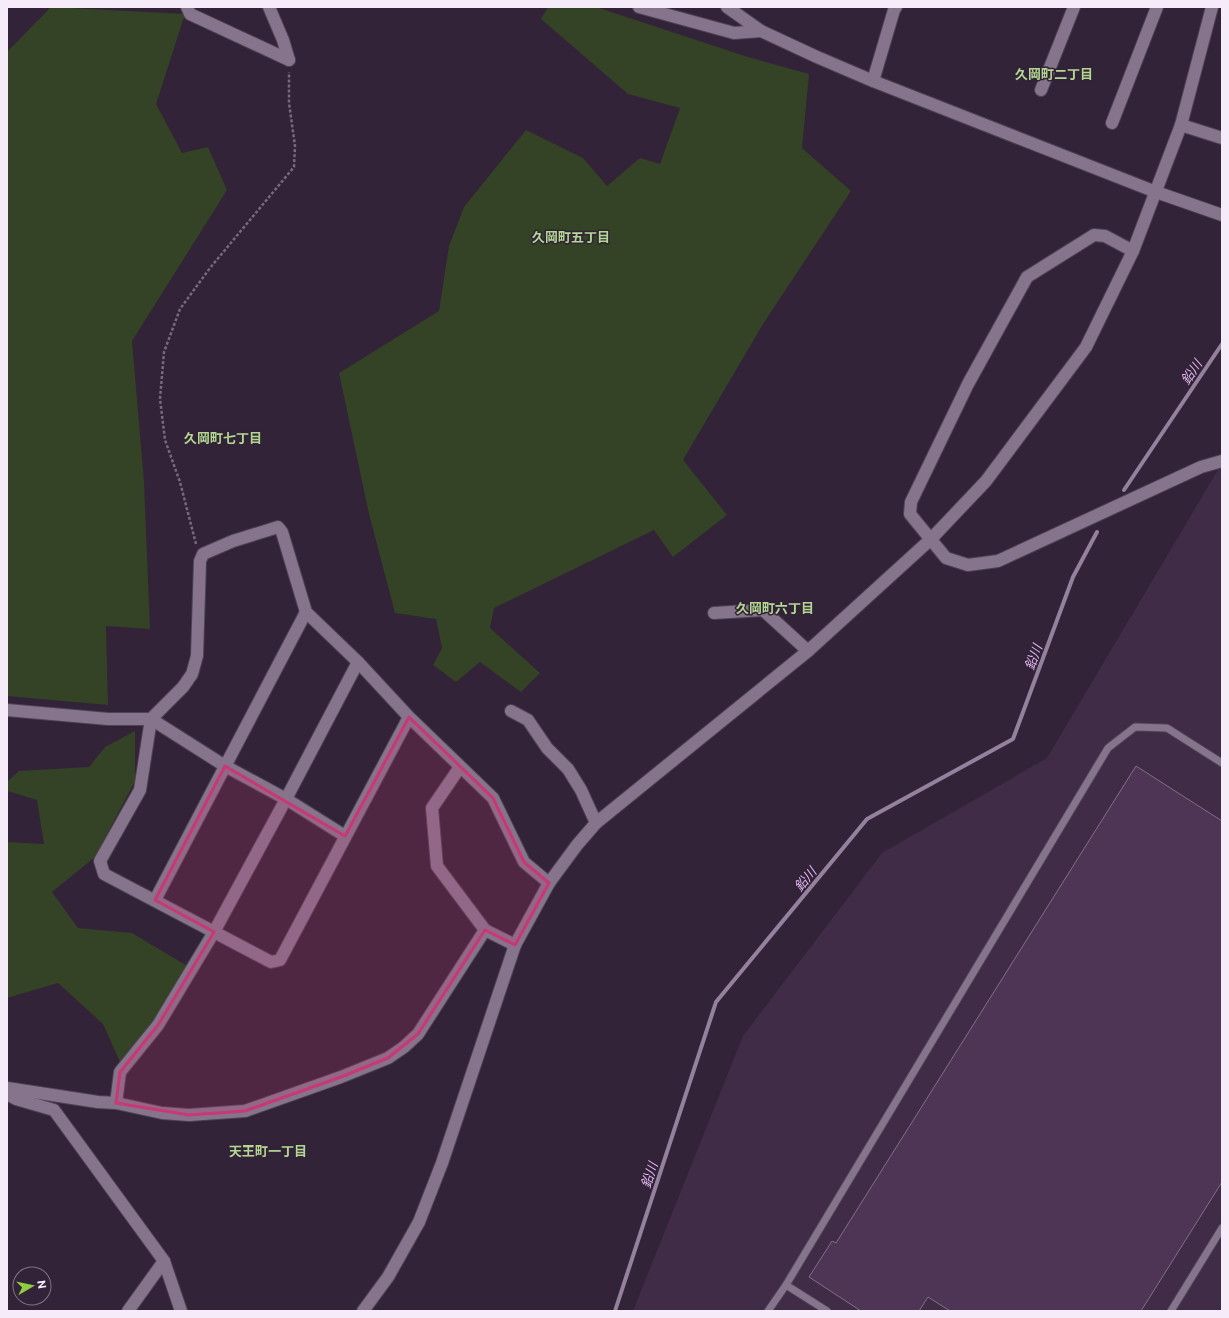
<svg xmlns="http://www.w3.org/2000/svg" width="1229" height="1318" font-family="Commissioner,'Noto Sans JP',sans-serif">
<rect width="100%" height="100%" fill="#322338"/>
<path fill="#402c46" d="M1222,463V1311H633L743,1036L882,853L1047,758Z"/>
<g fill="#344225">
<path d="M51,7L185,14L156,104L182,153L208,147L227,190L132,341L144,482L150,629L106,626L108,705L7,696V52Z"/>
<path d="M548,7H596L748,57L809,74L802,148L851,191L763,324L683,460L727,515L673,557L654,530L494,608L490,628L540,673L521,692L480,662L456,682L433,665L442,648L436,619L395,613L369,514L339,373L439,311L449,246L464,207L526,130L583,158L607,186L640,158L660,164L680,108L628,94L541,19Z"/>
<path d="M135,731V781L95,857L52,892L78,928L132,933L189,967L155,1025L120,1062L103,1024L58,983L7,998V842L44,844L37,800L7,791V782L19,771L89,767L105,747Z"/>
</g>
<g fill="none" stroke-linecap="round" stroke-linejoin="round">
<g stroke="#95819d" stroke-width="4">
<path d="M1124,490L1222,344"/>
<path d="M615,1311L716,1002L867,819L1013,739L1073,577L1097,532"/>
</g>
</g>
<path fill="#4e3556" stroke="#806f87" d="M1136,766L1222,821V1182L1141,1311H950L928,1297L919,1311H861L809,1277L832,1241L836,1243Z"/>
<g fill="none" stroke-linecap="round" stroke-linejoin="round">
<defs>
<g id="lane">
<path d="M786,1285L827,1311"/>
<path d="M768,1311L786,1285L1108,748L1135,727L1167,728L1222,763"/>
<path d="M1171,1311L1222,1228"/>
</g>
<g id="street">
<path d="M187,7L190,14L289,60"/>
<path d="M269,7L283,40L289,60"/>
<path d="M639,7L734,33L761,31"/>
<path d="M873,81L894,10L896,7"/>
<path d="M1041,90L1074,7"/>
<path d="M1112,123L1157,7"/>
<path d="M1181,125L1222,138"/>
<path d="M1133,251L1105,236L1094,235L1027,277L968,384L911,502L910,514L946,558L968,565L998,561L1201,467L1222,461"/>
<path d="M714,613L763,610L808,651"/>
<path d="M7,710L108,719H151L225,766L286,799L345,836"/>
<path d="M511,711L528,720L547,748L568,769L581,790L596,823"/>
<path d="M409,717L280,960L271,962L104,874L100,861L140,790L151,719L183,687L192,674L197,656L200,561L203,554L233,541L278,527L282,532L306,612L358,662L409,717L493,798L524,862L549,883"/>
<path d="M460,767L432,808L437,866L485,930"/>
<path d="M155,900L306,612"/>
<path d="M7,1088L98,1102L116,1103L162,1113L189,1115L245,1111L341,1077L388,1058L404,1047L418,1034L485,930L515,945"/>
<path d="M7,1094L16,1099L54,1110L164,1261L181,1311"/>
<path d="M116,1103L120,1072L158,1025L214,932L286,799L358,662"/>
<path d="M128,1311L164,1261"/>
</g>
<g id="secondary">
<path d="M727,7L761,31L817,57L873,81L1156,192L1222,215"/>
<path d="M363,1311L388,1277L419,1222L442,1163L515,945L549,883L577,845L596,823L808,651L931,539L986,481L1086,347L1133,251L1181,125L1212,7"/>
</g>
</defs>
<use href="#lane" stroke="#4f4253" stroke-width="9"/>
<use href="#street" stroke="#4f4253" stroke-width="14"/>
<use href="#secondary" stroke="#4f4253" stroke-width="14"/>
<path stroke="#776a7d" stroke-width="2.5" stroke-dasharray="3 2" stroke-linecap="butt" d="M196,544L180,482L165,440L160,399L164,352L180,309L210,268L294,167L295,146L289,103V72"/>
<use href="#lane" stroke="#86748c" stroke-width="7"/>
<use href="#street" stroke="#86748c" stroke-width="12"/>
<use href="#secondary" stroke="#86748c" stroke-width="12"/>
</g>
<path fill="#ca3873" fill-opacity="0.2" stroke="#ca3873" stroke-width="3" stroke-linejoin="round" d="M409,717L493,798L524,862L549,883L515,945L485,930L418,1034L388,1058L341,1077L245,1111L189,1115L116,1103L120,1072L158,1025L214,932L155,900L225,766L345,836Z"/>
<g text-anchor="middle" stroke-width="3" stroke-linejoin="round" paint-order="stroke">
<g font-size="13" font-weight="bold" fill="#b3d791" stroke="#322338">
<text x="1054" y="79">久岡町二丁目</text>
<text x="571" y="242">久岡町五丁目</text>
<text x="223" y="443">久岡町七丁目</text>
<text x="775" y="613">久岡町六丁目</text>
<text x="268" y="1156">天王町一丁目</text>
</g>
<g font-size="13" font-style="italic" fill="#e5b9f4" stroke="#322338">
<text transform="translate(1191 372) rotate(-56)" y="5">鉛川</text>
<text transform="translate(1033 657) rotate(-70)" y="5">鉛川</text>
<text transform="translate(805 879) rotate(-50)" y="5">鉛川</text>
<text transform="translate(649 1175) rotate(-72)" y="5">鉛川</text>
</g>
</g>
<rect width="1229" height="1318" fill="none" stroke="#f5ebf9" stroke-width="16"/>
<g transform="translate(32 1286) rotate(81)"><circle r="19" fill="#322338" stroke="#807385"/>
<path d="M0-3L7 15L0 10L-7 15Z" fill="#8fcd41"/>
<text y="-6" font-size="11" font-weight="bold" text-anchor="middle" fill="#f5ebf9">N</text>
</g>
</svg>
